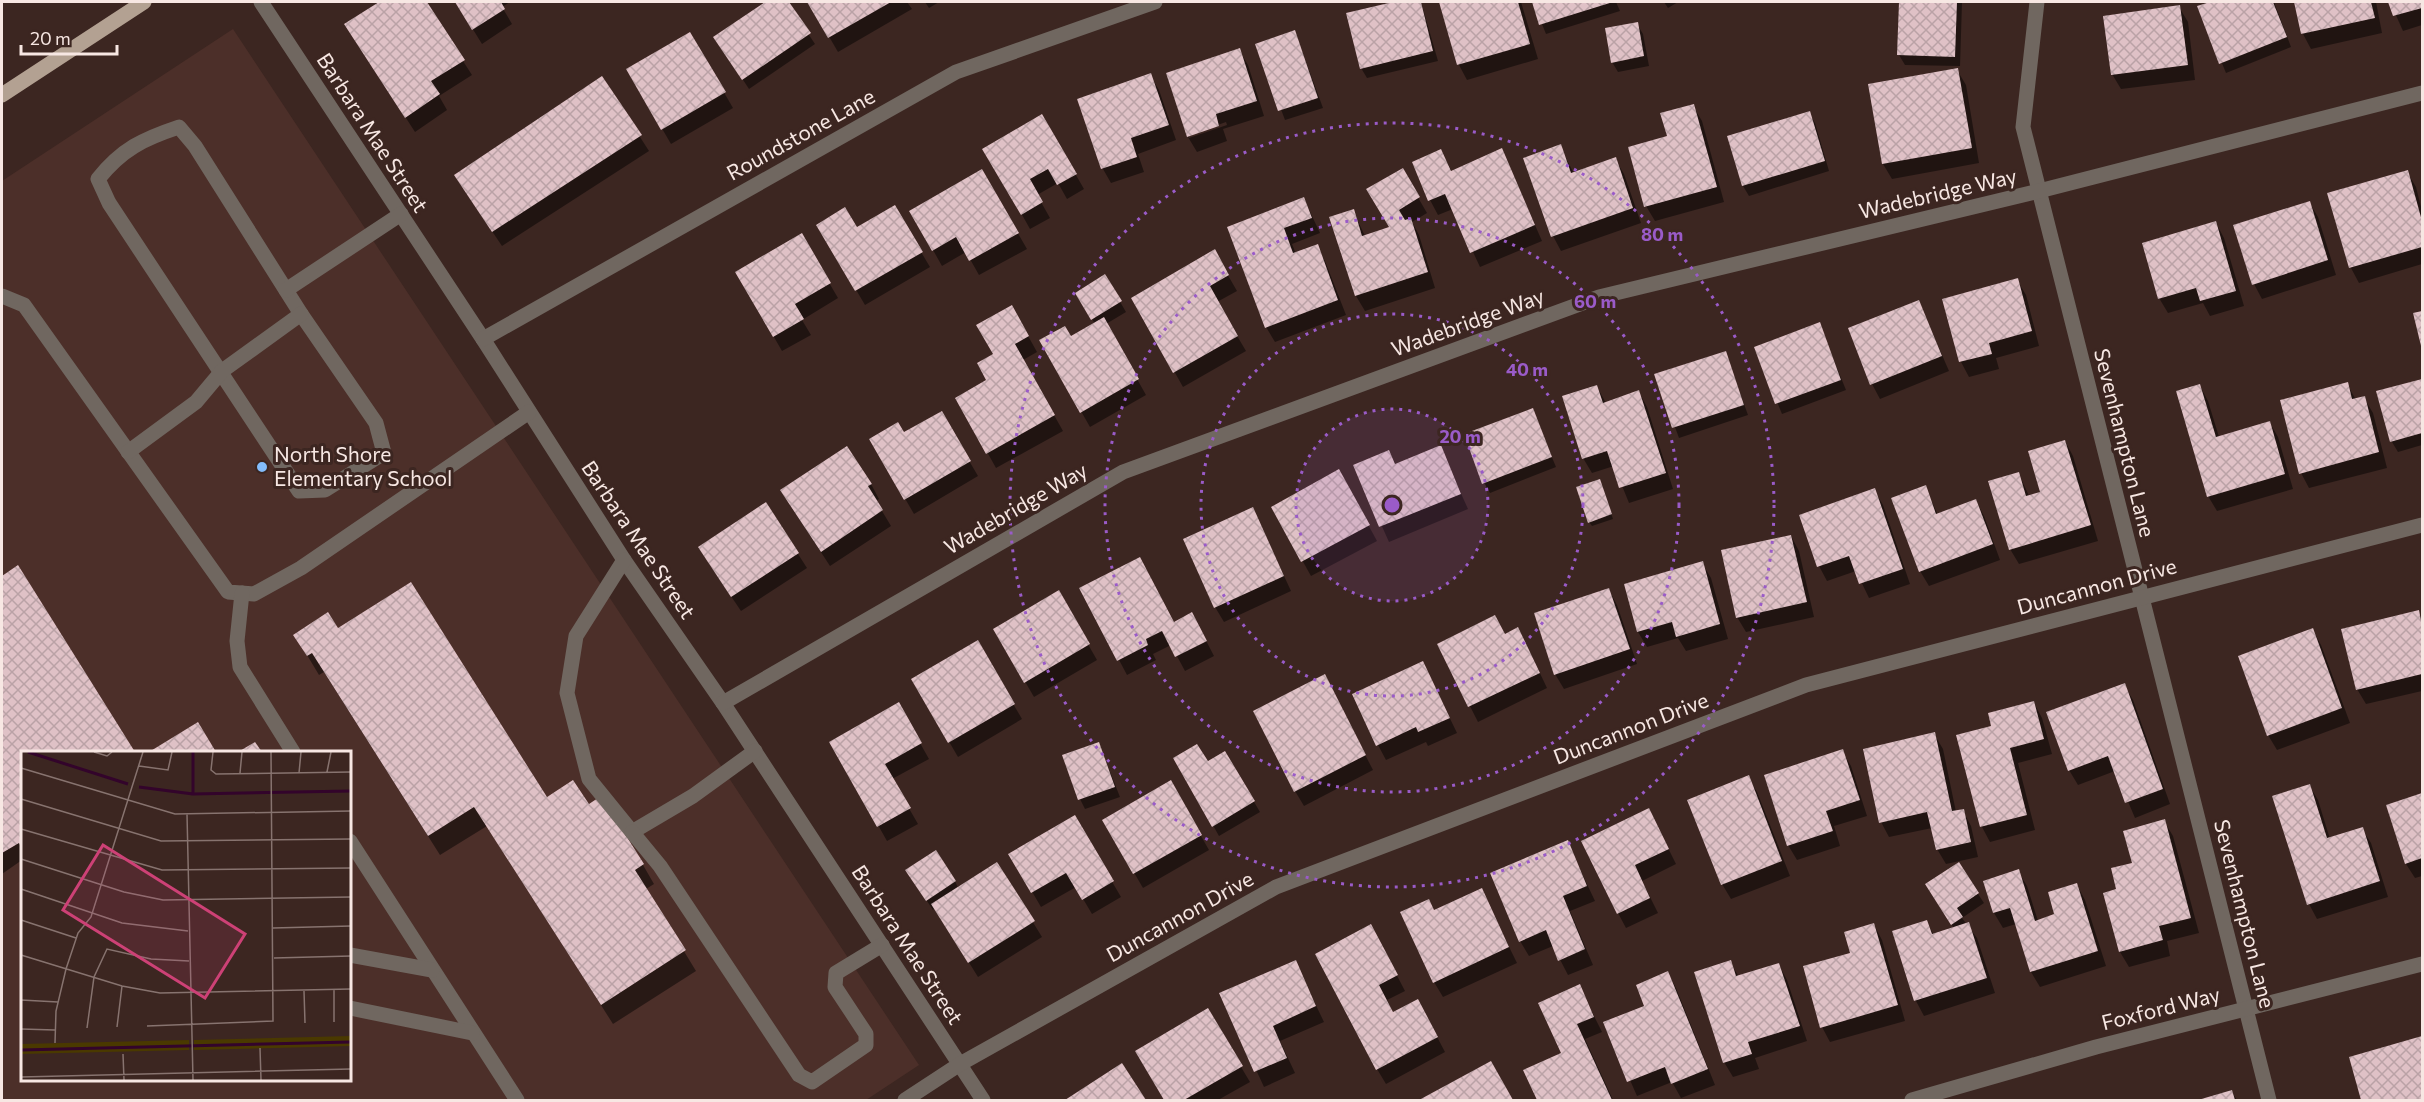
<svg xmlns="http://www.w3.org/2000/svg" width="2424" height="1102" font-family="Commissioner,sans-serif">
<defs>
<pattern id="building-cross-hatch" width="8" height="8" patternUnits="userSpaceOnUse" patternTransform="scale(1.5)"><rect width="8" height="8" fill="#dfc1c6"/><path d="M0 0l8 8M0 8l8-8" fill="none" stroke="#baa2a6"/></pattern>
</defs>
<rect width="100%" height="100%" fill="#3c2621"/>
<path fill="#4c2f29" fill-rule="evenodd" d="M233,29L919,1065L866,1100H2V181ZM22,752H350V1080H22Z"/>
<g fill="#0007" fill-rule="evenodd">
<path d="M382,2H425L472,75L439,96L447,110L415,132L346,25Z"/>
<path d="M456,2H510L502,7L512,24L482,44Z"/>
<path d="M768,2H787L815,44L749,89L715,37Z"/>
<path d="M809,2H907L912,9L838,52Z"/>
<path d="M925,2H939L929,8Z"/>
<path d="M1399,2H1421L1438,61L1367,78L1361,68L1348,14Z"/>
<path d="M1440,2H1521L1538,59L1467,80L1459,65Z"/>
<path d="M1533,2H1616L1620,11L1546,34Z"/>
<path d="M1664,2H1678L1668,8Z"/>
<path d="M1900,2H1962L1960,66L1905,65L1899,55Z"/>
<path d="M2214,2H2274L2291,47L2226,73L2199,7Z"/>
<path d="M2295,2H2376L2382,33L2311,49L2303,34Z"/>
<path d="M2390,2H2422V25L2403,31Z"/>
<path d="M2179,7L2188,22L2195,80L2121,89L2112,74Z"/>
<path d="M1637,24L1643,34L1649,66L1618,72L1612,62Z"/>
<path d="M1295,32L1323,108L1285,120L1257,45Z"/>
<path d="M690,34L733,108L671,144L628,70Z"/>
<path d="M1239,50L1248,65L1264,116L1223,129L1227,141L1197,152L1188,137L1168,74ZM1226,122L1227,125L1189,138V135Z"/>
<path d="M1957,70L1966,85L1979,163L1892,179L1883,164Z"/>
<path d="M1150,75L1159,90L1176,140L1138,154L1144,172L1111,183L1103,169L1079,100Z"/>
<path d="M602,78L649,151L502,246L465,191Z"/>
<path d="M1693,106L1702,121L1724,202L1655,221L1646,206L1669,137Z"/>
<path d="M1809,113L1815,123L1829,171L1749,196L1743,186Z"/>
<path d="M1042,116L1084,189L1067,199L1058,183L1037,195L1050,218L1030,229L985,149Z"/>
<path d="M1560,146L1574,174L1615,159L1624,174L1641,223L1561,251L1553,236L1525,159Z"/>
<path d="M1502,150L1542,241L1480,267L1453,209L1438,215L1430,200L1441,151L1452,172Z"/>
<path d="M1402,170L1427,213L1412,222L1419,235L1435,288L1365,311L1356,296L1353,211L1365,236L1391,228Z"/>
<path d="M982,171L1027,249L979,275L966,252L942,266L911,211Z"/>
<path d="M2407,172L2416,187L2422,211V264L2359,283L2351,268L2329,194Z"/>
<path d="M1304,199L1320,233L1292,244L1296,254L1317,246L1325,261L1346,315L1275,342L1266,327L1229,228Z"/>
<path d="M2309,202L2318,217L2336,275L2262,299L2254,284Z"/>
<path d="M894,207L930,267L865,305L818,225L856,229Z"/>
<path d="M2216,223L2224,238L2244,306L2210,316L2203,303L2168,313L2159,298Z"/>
<path d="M801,235L838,298L802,320L811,335L782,351L737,273Z"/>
<path d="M1214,251L1237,291L1217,302L1246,351L1183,387L1133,298Z"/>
<path d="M1105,276L1126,312L1106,324L1146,395L1090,427L1041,341L1070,338L1095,324L1077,293Z"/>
<path d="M2017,280L2026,295L2039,346L1996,358L1999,369L1969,377L1961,362L1944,300Z"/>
<path d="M1919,302L1949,371L1880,399L1872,384Z"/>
<path d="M1012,307L1037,352L1023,360L1063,431L996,468L957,398L988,380Z"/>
<path d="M1819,324L1846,390L1782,414L1755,348Z"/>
<path d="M1725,352L1748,415L1679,438L1656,375Z"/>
<path d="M2422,380V445L2398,452L2392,442L2378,392Z"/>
<path d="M2347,384L2356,400L2364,398L2373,413L2387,468L2309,488L2301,473Z"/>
<path d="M2200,386L2208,401L2219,437L2270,423L2278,437L2293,489L2217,511L2208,496Z"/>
<path d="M1597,387L1606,403L1639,392L1647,407L1673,489L1629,503L1614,466L1592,473L1583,458Z"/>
<path d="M1532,410L1556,467L1490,493L1484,483Z"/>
<path d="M941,413L978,476L914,514L871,440L903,434Z"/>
<path d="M2065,441L2073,456L2098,541L2019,564L2010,549L2019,474L2029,496L2042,493Z"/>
<path d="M1440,447L1468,509L1389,542L1355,466L1389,452L1396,465Z"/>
<path d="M871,484L879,499L876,501L891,526L830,566L790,505Z"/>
<path d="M1347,486L1377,541L1311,576L1273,508Z"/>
<path d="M1602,486L1613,519L1592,526L1589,522Z"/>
<path d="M1925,487L1938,515L1976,501L1984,516L2000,560L1929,586L1920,571Z"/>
<path d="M1874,490L1883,505L1910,584L1869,598L1856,571L1827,581L1819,566L1801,516Z"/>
<path d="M1253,509L1291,591L1224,622L1215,607Z"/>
<path d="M1791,536L1799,551L1814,617L1746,632L1737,617Z"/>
<path d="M798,554L807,568L741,611L708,562Z"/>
<path d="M1702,563L1711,578L1728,639L1686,651L1678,638L1647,647L1638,632L1625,585Z"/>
<path d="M18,567L134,752H22V860L2,874V577Z"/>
<path d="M1081,588L1174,623L1200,629L1214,656L1185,671L1171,645L1153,654L1156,660L1127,675Z"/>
<path d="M1609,590L1617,605L1637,664L1564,689L1555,674Z"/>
<path d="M1058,592L1097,660L1034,697L995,630Z"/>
<path d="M2418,612L2422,620V691L2366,704L2357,689Z"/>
<path d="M338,630L547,799L588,806L643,865L654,884L646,889L696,971L613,1024L487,826L440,855L324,672L319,675L295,635Z"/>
<path d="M2313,630L2321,645L2350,723L2277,750L2268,735Z"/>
<path d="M1505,635L1526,644L1547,688L1478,722L1439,645Z"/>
<path d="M977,642L1022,719L958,757L913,680Z"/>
<path d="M1423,663L1457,733L1428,746L1426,742L1386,760L1378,745Z"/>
<path d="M2124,685L2133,700L2170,804L2135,818L2115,771L2078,785L2069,770Z"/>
<path d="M1331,689L1373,770L1304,806L1295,791Z"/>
<path d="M2034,703L2042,718L2052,754L2018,763L2035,830L1990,842L1982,827L1958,736L1993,727Z"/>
<path d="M898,704L929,759L892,779L918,824L887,841L831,742Z"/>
<path d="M197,724L215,752H152Z"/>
<path d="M1934,734L1943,749L1956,812L1963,811L1971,826L1978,857L1946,864L1937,849L1932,828L1889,837L1881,822Z"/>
<path d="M1099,744L1120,797L1085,809L1080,799Z"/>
<path d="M1842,751L1851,766L1867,816L1834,826L1840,846L1797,860L1788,845Z"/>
<path d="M1225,753L1260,812L1219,836L1175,758L1207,764Z"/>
<path d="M1748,777L1757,792L1790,876L1731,899L1722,884Z"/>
<path d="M1170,782L1209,850L1143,888L1104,821Z"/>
<path d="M2309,785L2318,800L2330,839L2362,829L2371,843L2388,897L2317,919L2309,904L2274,797Z"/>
<path d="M2422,795V876L2415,878L2406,864L2388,806Z"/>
<path d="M1649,810L1676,864L1642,881L1658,913L1626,928L1618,913Z"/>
<path d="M1074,817L1121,897L1092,914L1076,887L1041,907L1010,854Z"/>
<path d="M2164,821L2173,836L2199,933L2167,941L2170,956L2129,967L2120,952L2104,894L2118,890Z"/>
<path d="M1567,842L1595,901L1570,911L1593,965L1568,975L1553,946L1529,956L1520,941Z"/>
<path d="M997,864L1042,937L978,977L935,908L933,910L913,880L955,881L958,888Z"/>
<path d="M2018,871L2027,886L2038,921L2056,915L2077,885L2085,900L2106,966L2040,987L2031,972L2016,924L2003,928L1994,913Z"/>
<path d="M1481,890L1517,963L1443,997L1434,982L1435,912Z"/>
<path d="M1978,894L1984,903L1962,918L1977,938L1995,993L1924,1016L1916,1001L1894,932L1926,922L1934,935L1954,928L1932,895Z"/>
<path d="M1874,925L1882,940L1905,1021L1830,1042L1822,1027L1851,954Z"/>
<path d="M1379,941L1405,991L1387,1000L1393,1013L1426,1016L1445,1052L1386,1084L1377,1069Z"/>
<path d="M1295,962L1324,1022L1280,1041L1295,1073L1264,1087L1221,994Z"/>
<path d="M1730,962L1739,977L1779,965L1787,980L1807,1041L1755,1058L1759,1069L1733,1077L1724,1062Z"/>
<path d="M1668,973L1676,988L1715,1085L1681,1098L1672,1082L1637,1096L1605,1023L1646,1007Z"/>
<path d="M1579,986L1602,1032L1585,1039L1613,1100H1538L1525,1071L1563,1053Z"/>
<path d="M1207,1010L1250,1082L1218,1100H1166L1137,1052Z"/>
<path d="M2422,1038V1100H2363L2351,1058Z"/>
<path d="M1490,1063L1512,1100H1423Z"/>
<path d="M1122,1065L1145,1100H1068Z"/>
<path d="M2231,1091L2237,1100H2201Z"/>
</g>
<g fill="url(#building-cross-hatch)">
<path d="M379,2H427L465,60L431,81L440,94L405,118L344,24Z"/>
<path d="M455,2H501L505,9L472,30Z"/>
<path d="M765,2H789L811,33L742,80L713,37Z"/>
<path d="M807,2H891L828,38Z"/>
<path d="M1393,2H1421L1433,51L1360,69L1346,13Z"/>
<path d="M1439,2H1518L1530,44L1457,65Z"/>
<path d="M1532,2H1613L1539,25Z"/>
<path d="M1899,2H1957L1955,57L1897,55Z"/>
<path d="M2210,2H2273L2287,37L2219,64L2197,6Z"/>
<path d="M2294,2H2371L2375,18L2301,34Z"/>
<path d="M2388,2H2422V8L2393,16Z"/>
<path d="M2180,5L2188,65L2111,75L2103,16Z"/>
<path d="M1638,22L1644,56L1611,63L1605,28Z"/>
<path d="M1295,30L1318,98L1278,111L1255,44Z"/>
<path d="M690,32L726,92L661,130L626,69Z"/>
<path d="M1240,48L1257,101L1216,114L1219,126L1187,137L1166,73Z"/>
<path d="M1958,68L1972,148L1882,164L1868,84Z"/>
<path d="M1151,73L1169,125L1131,138L1137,157L1101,169L1077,99Z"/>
<path d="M602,76L642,135L492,232L454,175Z"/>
<path d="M1694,104L1717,187L1644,207L1628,147L1667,136L1660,113Z"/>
<path d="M1810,111L1825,161L1742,186L1727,136Z"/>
<path d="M1042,114L1077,174L1057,185L1048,169L1030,179L1043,202L1021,215L982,149Z"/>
<path d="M1561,144L1571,173L1616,157L1633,208L1551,237L1523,158Z"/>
<path d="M1502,148L1535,225L1470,253L1445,194L1428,201L1412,162L1441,149L1451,171Z"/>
<path d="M1403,168L1420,197L1399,210L1405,220L1411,218L1428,272L1355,296L1329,217L1354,209L1362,236L1389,227L1366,189Z"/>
<path d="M982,169L1019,233L969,261L956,237L932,251L909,211Z"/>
<path d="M2408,170L2422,221V247L2349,268L2327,193Z"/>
<path d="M1304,197L1312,218L1284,228L1293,253L1318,244L1338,300L1265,328L1227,227Z"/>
<path d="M2310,201L2328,260L2252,285L2233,225Z"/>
<path d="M895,205L923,252L855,291L816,225L845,207L857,227Z"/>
<path d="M2216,221L2236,291L2200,301L2196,288L2158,299L2142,243Z"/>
<path d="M802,233L831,283L795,304L804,319L773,337L735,272Z"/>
<path d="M1215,249L1229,275L1210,286L1238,336L1173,373L1131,298Z"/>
<path d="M1105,274L1122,301L1091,320L1075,293Z"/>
<path d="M2018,278L2032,331L1989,343L1992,354L1959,362L1942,299Z"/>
<path d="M1919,300L1942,356L1870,385L1848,328Z"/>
<path d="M1012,305L1029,336L1015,344L1055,415L986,454L955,398L986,380L977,363L993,354L976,325Z"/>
<path d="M2422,311V350L2413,313Z"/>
<path d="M1104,317L1139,379L1080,413L1039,340L1065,326L1071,336Z"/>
<path d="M1820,322L1841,380L1775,404L1754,347Z"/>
<path d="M1726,351L1744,405L1672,428L1654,374Z"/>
<path d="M2422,379V433L2390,442L2376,391Z"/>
<path d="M2348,382L2352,399L2365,396L2379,452L2299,474L2280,400Z"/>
<path d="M2200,384L2216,437L2270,421L2285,474L2207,497L2176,391Z"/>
<path d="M1597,385L1603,403L1639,390L1666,473L1619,488L1607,451L1582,459L1562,396Z"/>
<path d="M1533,408L1552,457L1482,484L1464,434Z"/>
<path d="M942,411L971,461L904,500L869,439L898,422L904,432Z"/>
<path d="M2065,440L2091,525L2009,550L1988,481L2019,472L2026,496L2040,492L2028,451Z"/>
<path d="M1441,445L1461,494L1379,527L1353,465L1389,450L1395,464Z"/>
<path d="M847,446L872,484L868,486L883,510L821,552L780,490Z"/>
<path d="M1339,469L1370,525L1301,562L1271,507Z"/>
<path d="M1600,479L1612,514L1588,523L1576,487Z"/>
<path d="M1926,485L1936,514L1976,499L1993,544L1919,572L1891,498Z"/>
<path d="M1875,488L1903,569L1859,584L1849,556L1817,567L1799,515Z"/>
<path d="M766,502L799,553L731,597L698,547Z"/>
<path d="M1253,507L1284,576L1214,608L1183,539Z"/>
<path d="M1791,535L1807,602L1736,618L1721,550Z"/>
<path d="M1140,557L1174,622L1192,612L1207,641L1175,657L1162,631L1146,639L1148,645L1117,661L1079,588Z"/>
<path d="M1703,561L1720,624L1676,637L1672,622L1637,632L1624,584Z"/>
<path d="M18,565L135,752H22V849L19,843L2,853V576Z"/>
<path d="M411,582L547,797L573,780L589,804L601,796L644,864L635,870L686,950L601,1005L474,807L428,836L312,653L307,656L293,635L328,612L338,628Z"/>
<path d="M1609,588L1630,649L1554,675L1534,613Z"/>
<path d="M1059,590L1090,644L1024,683L993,629Z"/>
<path d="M2419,610L2422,626V674L2356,690L2341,629Z"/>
<path d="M1495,615L1505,634L1518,627L1540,673L1468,707L1437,644Z"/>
<path d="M2313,628L2342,708L2267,736L2238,656Z"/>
<path d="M978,640L1015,704L948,743L911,679Z"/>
<path d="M1423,661L1450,718L1418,732L1416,727L1376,746L1352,694Z"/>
<path d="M1325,674L1366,755L1294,792L1253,711Z"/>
<path d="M2125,683L2163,789L2125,803L2108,756L2068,771L2046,712Z"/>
<path d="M2034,701L2044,739L2010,748L2027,815L1980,827L1956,735L1991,726L1988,713Z"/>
<path d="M899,702L922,743L885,764L911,808L877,827L829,742Z"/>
<path d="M198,722L216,752H149Z"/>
<path d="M1935,732L1952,811L1964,809L1971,842L1936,850L1927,812L1879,823L1863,749Z"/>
<path d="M255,742L262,752H238Z"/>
<path d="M1099,742L1115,787L1078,800L1062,755Z"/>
<path d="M1197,744L1208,761L1225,751L1255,801L1212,827L1173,758Z"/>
<path d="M1843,749L1860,800L1826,811L1833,831L1787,846L1764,775Z"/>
<path d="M1749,775L1782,861L1721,885L1687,800Z"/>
<path d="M1171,780L1202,835L1133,874L1102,820Z"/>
<path d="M2310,784L2327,838L2363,827L2380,881L2307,905L2272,796Z"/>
<path d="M2422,793V858L2405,864L2386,805Z"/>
<path d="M1649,808L1669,849L1635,865L1650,898L1617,914L1581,841Z"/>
<path d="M1075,815L1114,881L1082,900L1066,873L1031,893L1008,854Z"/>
<path d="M2165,819L2191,918L2159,926L2163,940L2119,952L2103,893L2116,889L2111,868L2132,863L2123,831Z"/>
<path d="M1568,840L1587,886L1563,896L1585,949L1558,961L1546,930L1519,942L1490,873Z"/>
<path d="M936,850L956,881L926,901L905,870Z"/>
<path d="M997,862L1035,921L968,963L931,904Z"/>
<path d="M1959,862L1979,893L1957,908L1963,917L1951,925L1925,884Z"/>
<path d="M2019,869L2035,921L2054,914L2048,892L2077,883L2098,951L2030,972L2010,908L1993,913L1983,881Z"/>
<path d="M1482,888L1509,947L1433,983L1400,912L1429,899L1434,910Z"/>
<path d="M1927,920L1932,934L1969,922L1987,978L1914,1001L1892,931Z"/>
<path d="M1874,923L1898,1005L1820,1028L1803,966L1850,953L1844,932Z"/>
<path d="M1371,924L1398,975L1379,985L1393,1012L1418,999L1438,1037L1376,1070L1315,954Z"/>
<path d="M1296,960L1316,1006L1273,1026L1287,1058L1254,1072L1219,993Z"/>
<path d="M1731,960L1736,976L1779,963L1800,1026L1748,1042L1752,1054L1723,1063L1694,972Z"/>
<path d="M1668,971L1708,1069L1671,1084L1665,1067L1627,1082L1603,1022L1644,1006L1636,985Z"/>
<path d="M1580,984L1594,1017L1577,1024L1612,1100H1537L1523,1070L1561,1053L1538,1003Z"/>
<path d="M1208,1008L1243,1066L1184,1100H1164L1135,1051Z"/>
<path d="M2422,1036V1100H2361L2349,1057Z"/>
<path d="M1491,1061L1513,1100H1419Z"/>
<path d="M1122,1063L1146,1100H1065Z"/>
<path d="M2232,1090L2235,1100H2198Z"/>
</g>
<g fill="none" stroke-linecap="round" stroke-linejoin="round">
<g stroke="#706760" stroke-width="15">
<path d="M261,2L483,339L624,560L723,703L983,1100"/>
<path d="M2037,2L2023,127L2269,1100"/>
<path d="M179,127L195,146L301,314L376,423L384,453L325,490L299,491L109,203L98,179C122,149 143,139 179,127Z"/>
<path d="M286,290L401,214"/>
<path d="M2,296L24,305L228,592L254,594L301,568L529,412"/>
<path d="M483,339L956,72L1155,2"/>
<path d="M128,452L196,402L222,371L301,314"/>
<path d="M624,560L576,636L567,693L589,779L632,832L693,796L755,751"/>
<path d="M242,593L237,641L240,667L293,752"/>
<path d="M723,703L1123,472L1599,297L2039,191L2422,93"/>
<path d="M632,832L660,866L799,1075L812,1082L866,1045V1034L835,987L836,973L882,945"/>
<path d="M350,841L517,1100"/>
<path d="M350,955L432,970"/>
<path d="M350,1008L472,1033"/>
<path d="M905,1100L960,1064L1276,887L1806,685L2422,525"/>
<path d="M1912,1100L2096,1047L2422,964"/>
</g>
<path stroke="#b3a192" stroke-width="15" d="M2,95L144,2"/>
</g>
<circle cx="1392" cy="505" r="96" fill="#9a5bc8" fill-opacity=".12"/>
<g fill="none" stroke="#9a5bc8" stroke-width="3" stroke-dasharray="3 6">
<circle cx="1392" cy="505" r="96"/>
<circle cx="1392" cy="505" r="191"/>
<circle cx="1392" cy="505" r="287"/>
<circle cx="1392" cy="505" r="382"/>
</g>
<circle fill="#83bcfb" stroke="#3c2621" stroke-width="2" cx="262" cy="467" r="6"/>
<g text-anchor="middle" stroke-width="6" stroke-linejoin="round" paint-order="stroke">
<g font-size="21" fill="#f7e7e3" stroke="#3c2621">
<text transform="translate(372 133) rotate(57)" y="7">Barbara Mae Street</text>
<text transform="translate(801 135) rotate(-29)" y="7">Roundstone Lane</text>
<text transform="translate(1938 194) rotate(-13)" y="7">Wadebridge Way</text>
<text transform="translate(1468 323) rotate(-20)" y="7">Wadebridge Way</text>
<text transform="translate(2124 443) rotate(76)" y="7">Sevenhampton Lane</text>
<text transform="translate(1016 509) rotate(-30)" y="7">Wadebridge Way</text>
<text transform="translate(638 540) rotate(56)" y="7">Barbara Mae Street</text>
<text transform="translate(2097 587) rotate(-15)" y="7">Duncannon Drive</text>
<text transform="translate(1631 729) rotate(-21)" y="7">Duncannon Drive</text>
<text transform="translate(2244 914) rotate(76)" y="7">Sevenhampton Lane</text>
<text transform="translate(1180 917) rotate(-29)" y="7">Duncannon Drive</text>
<text transform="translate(907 945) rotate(57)" y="7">Barbara Mae Street</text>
<text transform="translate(2161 1009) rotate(-14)" y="7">Foxford Way</text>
</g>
<g font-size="21" fill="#f7e7e3" stroke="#3c2621" text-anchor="start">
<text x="274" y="462">North Shore<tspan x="274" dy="24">Elementary School</tspan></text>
</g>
</g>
<g transform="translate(21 751)">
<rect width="330" height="330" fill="#3c2621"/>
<path d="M330,285V295L173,299V289ZM168,289V299L0,303V293Z" fill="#4a3900"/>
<path fill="none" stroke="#33042b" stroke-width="3" d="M7,1L107,33M172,1V43L330,40M118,36L172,43M0,299L330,291"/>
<path fill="none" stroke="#87736f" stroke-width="1.5" d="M73,1L86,5L91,1M192,1L190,19L195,23L330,21M118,15L147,19L151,1M0,17L154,63L330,60M306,21L310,1M219,22L221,1M278,22L280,1M0,48L140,90L330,88M166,63L172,329M0,78L141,119L330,117M0,108L103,141L142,149L330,146M0,138L101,172L167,180M0,169L55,187M252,177L330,175M0,204L101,235L139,242L330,238M253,207L330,205M313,239V271M283,240L284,272M0,249L37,251M126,275L252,270L250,1M96,276L101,235M66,277L73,226L86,198L130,208L168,210M0,278L34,279M34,292L35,260L45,218L57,182L70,166L122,1M239,297L240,329M102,303L103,329M0,326L330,318"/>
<path fill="#cd4176" fill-opacity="0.15" stroke="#cd4176" stroke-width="3" d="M82,94L224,183L184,247L42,159Z"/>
<rect width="330" height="330" fill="none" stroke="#f7e7e3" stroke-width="3"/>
</g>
<circle cx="1392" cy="505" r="9" fill="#9a5bc8" stroke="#3c2621" stroke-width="3"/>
<g font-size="18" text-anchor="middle" font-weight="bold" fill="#9a5bc8" stroke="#3c2621" stroke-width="6" stroke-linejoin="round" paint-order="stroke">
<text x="1662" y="241">80 m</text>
<text x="1595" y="308">60 m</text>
<text x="1527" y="376">40 m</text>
<text x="1460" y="443">20 m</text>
</g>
<rect width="2424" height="1102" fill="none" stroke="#f7e7e3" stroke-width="6"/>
<path d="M21 45v9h96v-9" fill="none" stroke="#f7e7e3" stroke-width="3"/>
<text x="30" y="45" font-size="18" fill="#f7e7e3" stroke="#3c2621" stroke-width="4.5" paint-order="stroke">20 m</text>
</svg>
